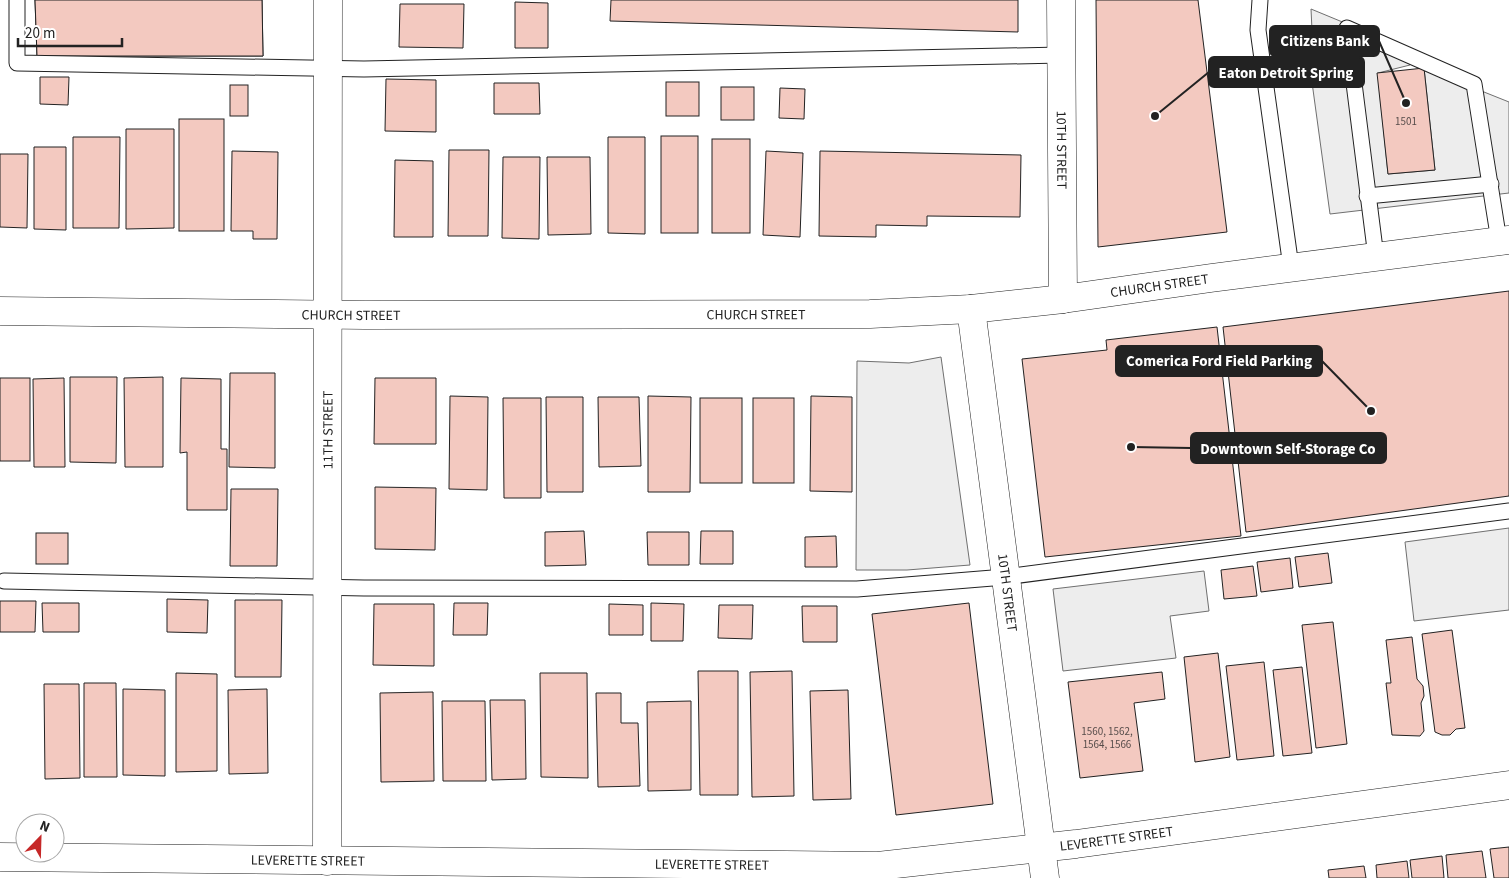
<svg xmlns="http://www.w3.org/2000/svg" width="1509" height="878" font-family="'Source Sans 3',sans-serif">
<rect width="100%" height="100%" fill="#fff"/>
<g fill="#ededed" stroke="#6f6f6f">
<path d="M1311,9L1415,52L1410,65L1378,73L1388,174L1435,170L1424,68L1509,102V193L1330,214L1311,75L1313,61L1333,60L1336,41L1312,30Z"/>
<path d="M941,357L970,565L907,570H856L857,361L909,363Z"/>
<path d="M1509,528V610L1414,621L1405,542Z"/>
<path d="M1204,571L1209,611L1170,616L1176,658L1063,671L1053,589Z"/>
</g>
<g fill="#f3c9c0" stroke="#222">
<path d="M35,0H262L263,56H37Z"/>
<path d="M35,0H262L263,56H37Z"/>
<path d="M611,0H1018V32L610,21Z"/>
<path d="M1096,0H1198L1227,232L1098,247Z"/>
<path d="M515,2L548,3V48H515Z"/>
<path d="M400,4H464L463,48L399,47Z"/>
<path d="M1424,68L1435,170L1388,174L1377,73Z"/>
<path d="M40,77H69L68,105L40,104Z"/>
<path d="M386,79L436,80V132L385,131Z"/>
<rect x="666" y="82" width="33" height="34"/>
<path d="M494,83H539L540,114H494Z"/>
<rect x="230" y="85" width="18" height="31"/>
<rect x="721" y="87" width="33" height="33"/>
<path d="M780,88L805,89L804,119L779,118Z"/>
<rect x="179" y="119" width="45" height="112"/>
<path d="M126,129H174V228L126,229Z"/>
<rect x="661" y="136" width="37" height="97"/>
<path d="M73,137H120L119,228H73Z"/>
<path d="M608,137H645V234L608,233Z"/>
<rect x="712" y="139" width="38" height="94"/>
<path d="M34,147H66V230L34,229Z"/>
<path d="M449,150H489L488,236H448Z"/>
<path d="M232,151L278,152L277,239H253V231H231Z"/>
<path d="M766,151L803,153L800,237L763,235Z"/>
<path d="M820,151L1021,155L1020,217L927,216V226L876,225V237L819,236Z"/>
<path d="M0,154H28L27,228L0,227Z"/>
<path d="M503,157H540L539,239L502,238Z"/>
<path d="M547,157H590L591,234L548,235Z"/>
<path d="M395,160L433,161V237H394Z"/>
<path d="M1509,291V496L1246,532L1223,327Z"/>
<path d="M1217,327L1241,536L1045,557L1022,359L1107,350L1106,340Z"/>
<path d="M230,373H275V468L229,467Z"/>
<path d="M70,377H117L116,463L70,462Z"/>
<path d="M163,377V467H125L124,378Z"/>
<rect x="0" y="378" width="30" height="83"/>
<path d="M64,378L65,467H34L33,379Z"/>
<path d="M181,378L221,379V449H227V510H187V452L180,453Z"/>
<path d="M375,378H436V444H374Z"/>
<path d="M450,396L488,397L487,490L449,489Z"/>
<path d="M648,396L691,397L690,492H648Z"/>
<path d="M811,396L852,397V492L810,491Z"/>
<path d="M546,397H583V492H547Z"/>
<path d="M598,397H639L641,466L599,467Z"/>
<path d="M503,398H541V498H504Z"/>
<rect x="700" y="398" width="42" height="85"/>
<rect x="753" y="398" width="41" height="85"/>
<path d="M375,487L436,488L435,550L375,549Z"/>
<path d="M231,489H278L277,566H230Z"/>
<path d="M584,531L586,565L545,566V532Z"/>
<path d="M701,531H733V564H700Z"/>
<path d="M647,532H689V565H648Z"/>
<rect x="36" y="533" width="32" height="31"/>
<path d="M836,536L837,567H805V537Z"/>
<path d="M1328,553L1332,583L1299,587L1295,557Z"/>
<path d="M1290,558L1293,588L1261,592L1257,562Z"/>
<path d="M1253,566L1257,596L1224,599L1221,570Z"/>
<path d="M167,599L208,600L207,633L167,632Z"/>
<path d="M235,600H282L281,677H235Z"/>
<path d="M0,601H36L35,632H0Z"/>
<path d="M42,603H79V632H43Z"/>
<path d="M454,603H488L487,635H453Z"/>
<path d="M651,603L684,604L683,641H651Z"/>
<path d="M969,603L993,804L896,815L872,614Z"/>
<path d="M374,604H434V666L373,665Z"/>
<path d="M609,604L643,605V635H609Z"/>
<path d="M719,605H753L752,639L718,638Z"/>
<path d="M802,606H837V642H803Z"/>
<path d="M1333,622L1347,744L1316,748L1302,625Z"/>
<path d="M1452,630L1465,728L1456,729L1450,735H1442L1435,732L1422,634Z"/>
<path d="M1412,637L1417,679L1423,686L1424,696L1421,703L1424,731L1420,736L1392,735L1386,683H1391L1386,640Z"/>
<path d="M1218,653L1230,757L1195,762L1184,657Z"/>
<path d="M1264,662L1274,756L1237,760L1226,666Z"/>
<path d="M1302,667L1312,753L1283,756L1273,670Z"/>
<path d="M698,671H738V795H700Z"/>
<path d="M792,671L794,796L752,797L750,672Z"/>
<path d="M1162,672L1165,699L1134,703L1143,771L1080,778L1068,682Z"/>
<path d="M176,673L217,674V771L176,772Z"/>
<path d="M540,673H587L588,778L541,777Z"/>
<path d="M84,683H116L117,777H84Z"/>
<path d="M44,684H79L80,778L45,779Z"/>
<path d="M123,689L165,690V776L123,775Z"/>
<path d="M267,689L268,773L229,774L228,690Z"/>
<path d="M848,690L851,799L813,800L810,691Z"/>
<path d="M433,692L434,781L381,782L380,693Z"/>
<path d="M596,693H621V723H638L640,786L598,787Z"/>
<path d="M490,700H525L526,779L492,780Z"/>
<path d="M442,701H485L486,781H443Z"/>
<path d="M691,701V790L648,791L647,702Z"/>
<path d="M1509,847V878H1494L1490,849Z"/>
<path d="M1482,851L1486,878H1448L1446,855Z"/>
<path d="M1442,856L1444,878H1412L1410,860Z"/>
<path d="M1407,861L1409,878H1377L1376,865Z"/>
<path d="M1364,866L1366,878H1329L1328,870Z"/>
</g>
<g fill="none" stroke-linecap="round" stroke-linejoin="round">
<defs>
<g id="lane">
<path d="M17,0V63L364,69L1061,55"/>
<path d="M1260,0L1258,30L1291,267"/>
<path d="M1367,196L1491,184"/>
<path d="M1376,257L1347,28L1474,84L1499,241"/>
<path d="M4,581L364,588L857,589L1005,577L1509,511"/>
</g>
<g id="street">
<path id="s1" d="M1061,0L1063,299"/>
<path id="s2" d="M971,309L1045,878"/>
<path id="s3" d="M0,311L365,315L870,314L971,309L1063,299L1211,278L1509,240"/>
<path id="s4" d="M0,857L878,866L1076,844L1509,785"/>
<path id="s5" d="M327,861L328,0"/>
</g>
</defs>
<use href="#lane" stroke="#222" stroke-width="17"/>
<use href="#street" stroke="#222" stroke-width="29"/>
<use href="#lane" stroke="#fff" stroke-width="15"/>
<use href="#street" stroke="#fff" stroke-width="28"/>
</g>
<g text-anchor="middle" stroke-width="4" stroke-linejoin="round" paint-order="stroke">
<g font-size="11" fill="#564c4a">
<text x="1406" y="125">1501</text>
<text x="1107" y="735">1560, 1562,<tspan x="1107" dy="13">1564, 1566</tspan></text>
</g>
<g font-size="14" fill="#222" stroke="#fff">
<text dy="5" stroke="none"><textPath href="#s1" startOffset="150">10TH STREET</textPath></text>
<text dy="5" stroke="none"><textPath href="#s3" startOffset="1161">CHURCH STREET</textPath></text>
<text dy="5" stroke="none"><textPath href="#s3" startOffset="756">CHURCH STREET</textPath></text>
<text dy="5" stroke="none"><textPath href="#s3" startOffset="351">CHURCH STREET</textPath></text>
<text dy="5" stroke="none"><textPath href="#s5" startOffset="431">11TH STREET</textPath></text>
<text dy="5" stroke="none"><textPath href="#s2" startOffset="286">10TH STREET</textPath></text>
<text dy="5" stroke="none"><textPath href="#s4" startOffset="1118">LEVERETTE STREET</textPath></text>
<text dy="5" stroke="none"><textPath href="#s4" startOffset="308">LEVERETTE STREET</textPath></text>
<text dy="5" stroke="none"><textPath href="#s4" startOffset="712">LEVERETTE STREET</textPath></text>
</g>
</g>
<path fill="none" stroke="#222" stroke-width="2" d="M1406 103L1379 41M1155 116L1209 72M1371 411L1322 361M1131 447L1191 448"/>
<g fill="#222" stroke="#fff" stroke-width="2">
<circle cx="1406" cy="103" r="5"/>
<circle cx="1155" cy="116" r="5"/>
<circle cx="1371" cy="411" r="5"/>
<circle cx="1131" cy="447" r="5"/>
</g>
<g fill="#222" stroke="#222" stroke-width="2">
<rect x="1270" y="26" width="109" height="30" rx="5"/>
<rect x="1209" y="57" width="155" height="30" rx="5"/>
<rect x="1116" y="346" width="206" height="30" rx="5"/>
<rect x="1191" y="433" width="195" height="30" rx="5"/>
</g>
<g font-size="15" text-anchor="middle" font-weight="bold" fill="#fff">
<text x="1325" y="46">Citizens Bank</text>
<text x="1286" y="78">Eaton Detroit Spring</text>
<text x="1219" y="366">Comerica Ford Field Parking</text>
<text x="1288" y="454">Downtown Self-Storage Co</text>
</g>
<g transform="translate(40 838) rotate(23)"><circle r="24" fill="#ffffff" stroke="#a7a7a7"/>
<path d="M0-4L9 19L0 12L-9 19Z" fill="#c62828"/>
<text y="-8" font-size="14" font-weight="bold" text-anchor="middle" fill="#222222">N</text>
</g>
<path d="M18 38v8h104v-8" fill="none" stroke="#222222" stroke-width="2.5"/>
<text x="25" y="38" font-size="15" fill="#222222" stroke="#ffffff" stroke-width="4" paint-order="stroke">20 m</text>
</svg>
